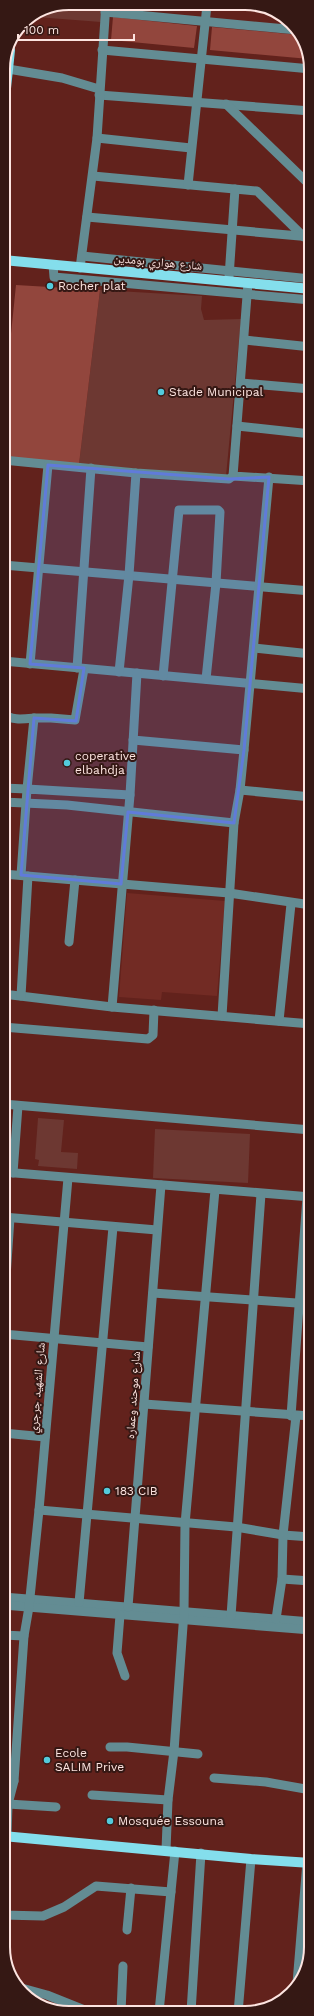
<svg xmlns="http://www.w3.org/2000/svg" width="314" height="2016" font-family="'Work Sans','Noto Naskh Arabic',sans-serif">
<rect width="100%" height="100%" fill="#62221c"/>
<path fill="#722b24" d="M127,893L225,901L217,996L162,992L161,1000L119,997Z"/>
<g fill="#6d3832">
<path d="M69,3H102L101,22L36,17Z"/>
<path d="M100,290L202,296L201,309L204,320L241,319L226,476L79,464Z"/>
<path d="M38,1118L64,1120L61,1152L78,1153L77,1169L38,1166L39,1160L35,1159Z"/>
<path d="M155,1129L250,1134L248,1183L153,1178Z"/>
</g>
<g fill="#92463d">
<path d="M113,17L197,26L194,48L111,40Z"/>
<path d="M212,27L299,35L309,59L210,50Z"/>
<path d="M16,285L100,290L79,464L3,457V412Z"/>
</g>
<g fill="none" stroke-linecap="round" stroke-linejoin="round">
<g stroke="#638c93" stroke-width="9">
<path d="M105,12L297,30"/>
<path d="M102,50L311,69"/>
<path d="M8,69L62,78L99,89"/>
<path d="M99,95L311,111"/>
<path d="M226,104L311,186"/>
<path d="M97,138L191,148"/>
<path d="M93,176L257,191L304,237"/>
<path d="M188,185L207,5"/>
<path d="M87,217L311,237"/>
<path d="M82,256L311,279"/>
<path d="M53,265L54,277L311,300"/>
<path d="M80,268L97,138L106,3"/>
<path d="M229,277L235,189"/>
<path d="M248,283L233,476L311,481"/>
<path d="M245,340L311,347"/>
<path d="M241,383L311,389"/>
<path d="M237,426L311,434"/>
<path d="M3,460L136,473L229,479L233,476"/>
<path d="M3,478L5,461"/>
<path d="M3,565L311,591"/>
<path d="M254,648L311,654"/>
<path d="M3,661L311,689"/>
<path d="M30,664L48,465"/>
<path d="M77,668L91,468"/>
<path d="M119,672L129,575L136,473"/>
<path d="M163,676L179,510H218L220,512L216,583L206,679"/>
<path d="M3,677L4,661"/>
<path d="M3,713C10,721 24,719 34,718"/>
<path d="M133,740L244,750"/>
<path d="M3,788L27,789L34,718H51L75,720L84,669"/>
<path d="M240,790L311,797"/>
<path d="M3,802L67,805L234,823"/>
<path d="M3,874L229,893L311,905"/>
<path d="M21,875L27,789L130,795"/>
<path d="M69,942L75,880"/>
<path d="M3,994L112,1007L311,1024"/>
<path d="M21,996L28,876"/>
<path d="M112,1007L130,795L137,673"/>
<path d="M222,1016L234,823L240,790L244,750L269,477"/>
<path d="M279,1021L291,904"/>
<path d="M3,1027L148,1039L153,1035L154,1010"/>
<path d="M3,1104L311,1130"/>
<path d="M3,1172L311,1197"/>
<path d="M13,1173L18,1106"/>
<path d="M3,1217L157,1230"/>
<path d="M153,1293L311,1304"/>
<path d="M3,1321L10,1218"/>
<path d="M3,1334L148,1347"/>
<path d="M144,1404L311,1416"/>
<path d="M291,1416L307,1197"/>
<path d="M3,1433L45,1437"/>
<path d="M39,1510L236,1527L283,1535L311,1537"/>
<path d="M282,1579L311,1581"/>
<path d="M3,1597L311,1622"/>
<path d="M79,1603L113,1227"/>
<path d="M3,1605L311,1630"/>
<path d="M128,1607L161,1185"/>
<path d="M120,1615L117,1653L125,1676"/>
<path d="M231,1616L261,1194"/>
<path d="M276,1619L282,1579L283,1535L296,1416"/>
<path d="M3,1635L24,1636"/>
<path d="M110,1747H127L198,1754"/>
<path d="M214,1778L266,1782L311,1790"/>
<path d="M3,1780L14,1781"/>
<path d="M92,1795L168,1800"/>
<path d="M8,1804L56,1807"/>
<path d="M7,1837L8,1804L14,1781L24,1636L29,1607L39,1510L68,1178"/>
<path d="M166,1850L168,1800L174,1751L184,1612L185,1524L215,1190"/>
<path d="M3,1915L43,1916L64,1907L96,1886L171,1892"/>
<path d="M127,1930L131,1888"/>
<path d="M297,1983L307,1862"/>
<path d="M18,1987L47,1995L87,2011"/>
<path d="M121,2012L123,1966"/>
<path d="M159,2012L175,1851"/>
<path d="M191,2012L201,1853"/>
<path d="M238,2013L251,1859"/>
</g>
<g stroke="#84deec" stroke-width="10">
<path d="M3,117L10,50"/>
<path d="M3,260L311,289"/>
<path d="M3,1836L251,1859L311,1863"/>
</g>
</g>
<path fill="#607bda" fill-opacity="0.2" stroke="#607bda" stroke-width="3" stroke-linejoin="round" d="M48,465L229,479L269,477L244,750L234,823L128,812L121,884L21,875L34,718L76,721L84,668L30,664Z"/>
<g fill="#53cbdc" stroke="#351814" stroke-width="1.5">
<circle cx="50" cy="286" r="4"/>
<circle cx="161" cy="392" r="4"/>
<circle cx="67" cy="763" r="4"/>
<circle cx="107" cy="1491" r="4"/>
<circle cx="47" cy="1760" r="4"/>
<circle cx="110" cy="1821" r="4"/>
</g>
<g text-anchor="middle" stroke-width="4" stroke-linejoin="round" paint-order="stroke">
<g font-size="12" fill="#fde4e0" stroke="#351814">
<text transform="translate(158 262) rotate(5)" y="4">شارع هواري بومدين</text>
<text transform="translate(37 1388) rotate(-85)" y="4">شارع الشهيد جرجري</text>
<text transform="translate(133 1395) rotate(-86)" y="4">شارع موحند وعماره</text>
</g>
<g font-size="12" fill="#fde4e0" stroke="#351814" text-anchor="start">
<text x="58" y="290">Rocher plat</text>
<text x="169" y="396">Stade Municipal</text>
<text x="75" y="760">coperative<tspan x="75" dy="14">elbahdja</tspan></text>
<text x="115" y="1495">183 CIB</text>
<text x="55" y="1757">Ecole<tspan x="55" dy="14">SALIM Prive</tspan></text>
<text x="118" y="1825">Mosquée Essouna</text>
</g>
</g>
<path d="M0 0H314V2016H0ZM69 10H245A59 59 0 0 1 304 69V1947A59 59 0 0 1 245 2006H69A59 59 0 0 1 10 1947V69A59 59 0 0 1 69 10Z" fill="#351814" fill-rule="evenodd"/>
<path fill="none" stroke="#fde4e0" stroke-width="2" d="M69 10H245A59 59 0 0 1 304 69V1947A59 59 0 0 1 245 2006H69A59 59 0 0 1 10 1947V69A59 59 0 0 1 69 10Z"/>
<path d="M18 34v6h116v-6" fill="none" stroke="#fde4e0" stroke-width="2"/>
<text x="24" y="34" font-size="12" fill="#fde4e0" stroke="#351814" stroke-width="3" paint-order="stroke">100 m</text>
</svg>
